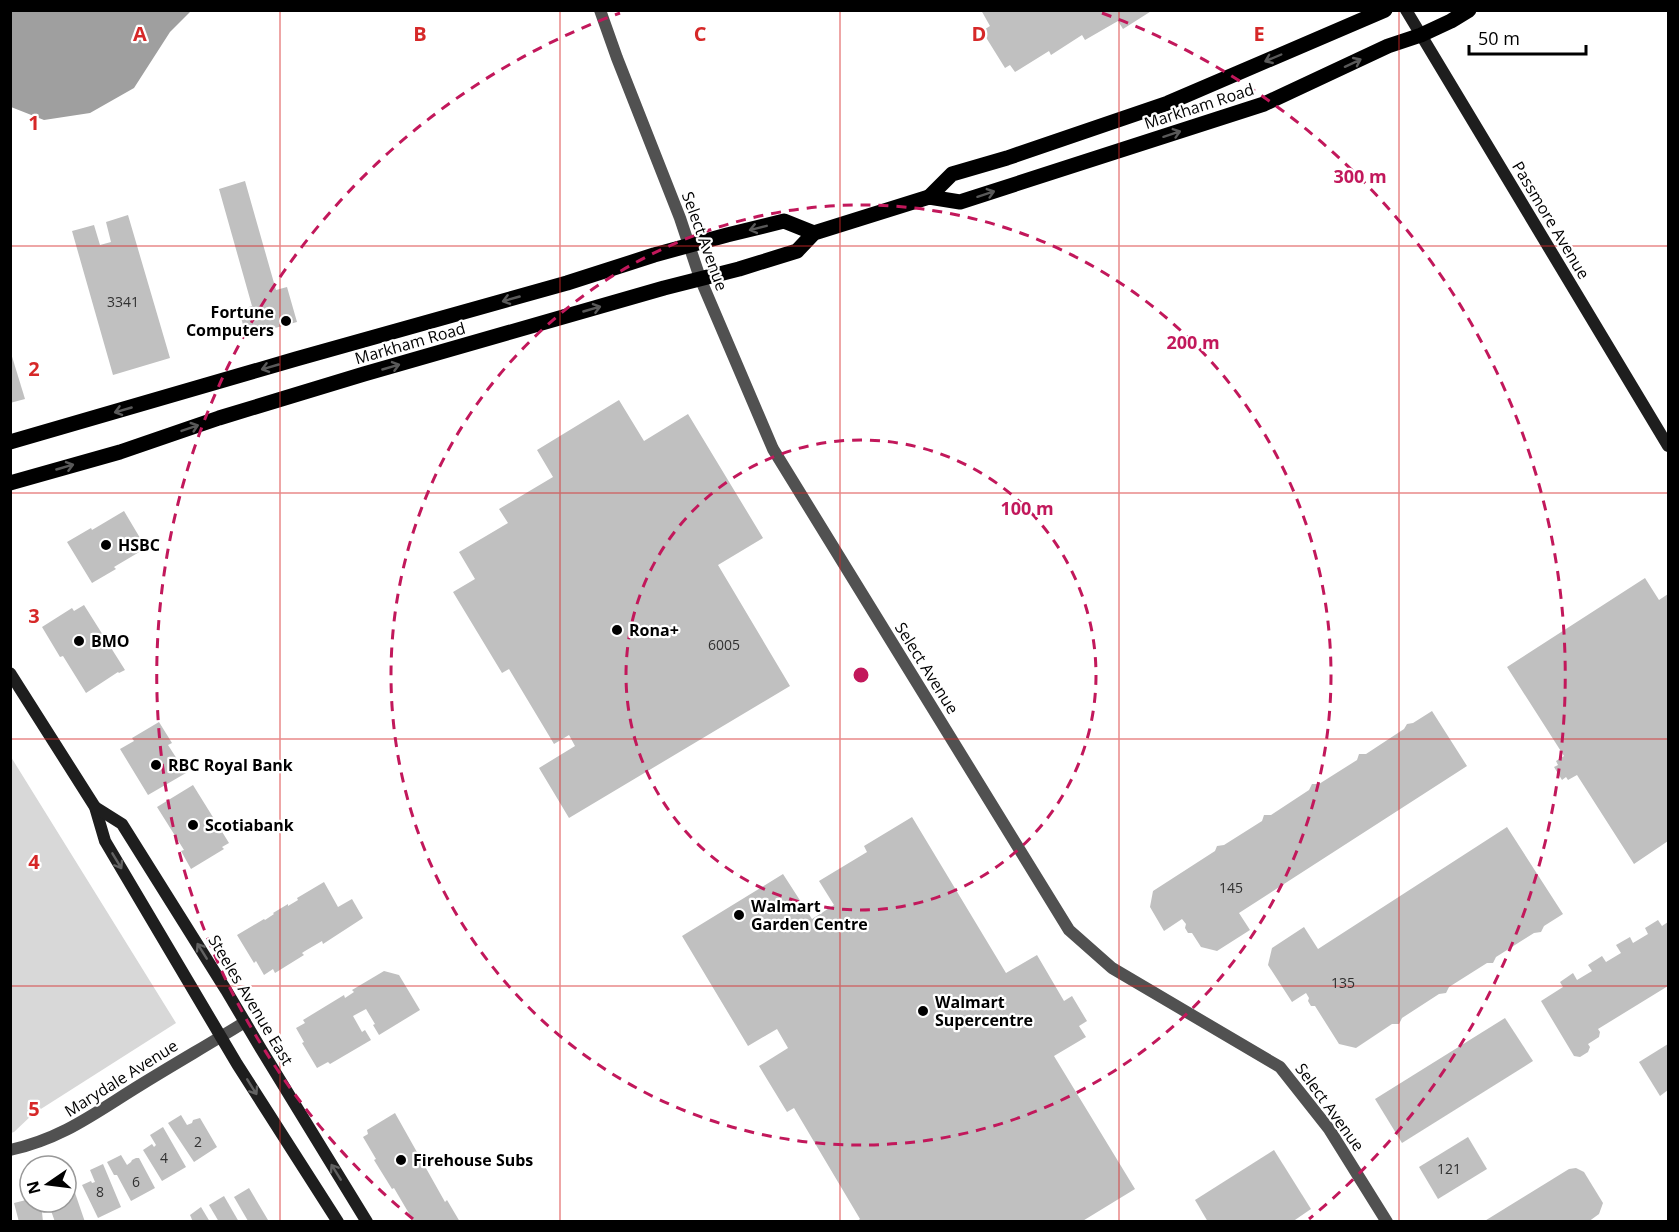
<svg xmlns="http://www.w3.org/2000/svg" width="1679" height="1232" font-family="'Open Sans',sans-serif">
<rect width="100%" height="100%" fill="#fff"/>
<path fill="#d8d8d8" d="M11,757L176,1023L33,1114L14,1132L11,1133Z"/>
<path fill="#9f9f9f" d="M10,11L11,10L191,11L170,32L134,88L90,113L44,120L11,107Z"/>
<g fill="#c0c0c0">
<path d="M981,10H1153L1123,29L1118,21L1085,40L1082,35L1051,55L1049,51L1015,72L1010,65L1005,68L982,31L990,26Z"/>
<path d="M245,181L276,290L287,287L297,322L246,336L239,310L252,306L219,189Z"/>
<path d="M128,215L170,358L113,375L72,231L94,225L100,245L111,242L106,222Z"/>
<path d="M10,350L25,399L10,403Z"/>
<path d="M619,400L644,441L688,414L763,538L718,565L790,686L569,818L539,768L575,746L569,735L554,744L509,669L502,673L453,592L475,579L459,552L508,523L499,509L553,477L537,450Z"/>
<path d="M124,511L146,548L114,567L116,569L92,583L67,542L91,528L92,530Z"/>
<path d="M1645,578L1659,600L1668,594V841L1634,864L1577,775L1568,780L1566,777L1562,780L1554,767L1558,765L1556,761L1564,756L1507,667Z"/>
<path d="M84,605L125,670L119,673L118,672L86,693L63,656L60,657L42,627L72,608L74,611Z"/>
<path d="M1432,711L1467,766L1239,913L1250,930L1217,951L1201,947L1192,933H1188L1185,928L1186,924L1182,919L1164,931L1150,907L1153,891L1215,851L1217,846L1224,845L1262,821L1264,815H1271L1309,790L1312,784H1319L1357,760L1359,754H1366L1404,729L1407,724L1413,723Z"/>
<path d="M159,722L172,743L168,745L186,773L148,795L120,749L134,741L132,738Z"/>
<path d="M193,785L229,843L222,847L224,849L191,869L181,851L184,850L157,807Z"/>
<path d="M912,817L1006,973L1037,955L1064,1001L1072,996L1087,1021L1079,1026L1086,1037L1054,1056L1135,1189L1081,1222H856L860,1219L794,1108L787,1112L759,1066L788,1048L777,1029L748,1046L682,936L783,874L812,919L834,905L819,881L867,852L864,846Z"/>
<path d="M1507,827L1563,914L1544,926L1541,932L1534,933L1496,957L1493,963H1487L1449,987L1446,993L1439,994L1402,1018L1399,1024H1392L1356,1048L1339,1044L1315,1006H1311L1308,1001L1309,998L1306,993L1292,1002L1268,965L1272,948L1304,927L1318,949Z"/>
<path d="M324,882L338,907L352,899L363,918L323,944L322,941L305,951L302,953L304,955L275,973L273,969L264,975L256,961L254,963L237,935L264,919L265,920L274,914L273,913L288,904V906L298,900L297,898Z"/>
<path d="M1658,920L1662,926L1668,922V986L1598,1029L1600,1032L1599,1037L1588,1044L1590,1047L1588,1052L1580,1057L1574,1056L1541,1001L1563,987L1560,982L1573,973L1577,980L1592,971L1588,965L1602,956L1606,962L1621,953L1616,945L1630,937L1633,943L1648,934L1645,928Z"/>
<path d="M384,971L399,975L420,1010L379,1035L373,1025L375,1024L366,1009L353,1016L362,1032L365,1030L371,1040L330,1064L328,1062L317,1068L302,1043L304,1042L296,1028L305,1023L303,1020L344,995L345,998L354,992L352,990Z"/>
<path d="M1505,1018L1533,1061L1402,1143L1375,1099Z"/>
<path d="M1668,1044V1090L1660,1096L1639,1062Z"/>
<path d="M395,1113L445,1202L447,1200L460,1222H414L394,1188L392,1189L374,1160L376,1159L363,1137L368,1134L367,1130Z"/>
<path d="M181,1115L187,1125L192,1123L193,1120L200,1118L217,1147L194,1162L168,1123Z"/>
<path d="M163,1127L186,1167L162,1181L143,1150L152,1144L154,1147L156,1145L150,1135Z"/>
<path d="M1468,1137L1487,1169L1438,1199L1419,1167Z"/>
<path d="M1274,1150L1311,1209L1292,1222H1208L1195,1200Z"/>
<path d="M121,1155L127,1165L131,1162L132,1160L136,1158H139L155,1188L131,1201L117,1175H114L107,1162Z"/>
<path d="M103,1164L121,1207L98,1218L82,1185L91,1181L92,1183L95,1182L90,1170Z"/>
<path d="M1576,1168L1584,1172L1603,1203L1599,1214L1588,1222H1483L1569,1169Z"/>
<path d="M249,1188L268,1220L269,1222L248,1221L234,1197Z"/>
<path d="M74,1190L85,1222H55L48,1202H66V1193Z"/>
<path d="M30,1192V1202H41L43,1222H19L14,1203L26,1200L24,1193Z"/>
<path d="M224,1196L239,1222H219L209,1205Z"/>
<path d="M201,1207L210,1222H193L190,1215Z"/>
</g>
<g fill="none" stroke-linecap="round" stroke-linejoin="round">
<g stroke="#515151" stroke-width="12">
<path d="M600,10L617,58L680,218L700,278L773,449L1069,930L1112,968L1280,1067L1329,1129L1387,1222"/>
<path d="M10,1150C64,1138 96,1112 142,1084C176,1063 211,1043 245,1022"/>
</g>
<g stroke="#1e1e1e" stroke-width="12">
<path d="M1406,10L1668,446"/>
<path d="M10,673L95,807L105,841L237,1064L338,1222"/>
<path d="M95,807L122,824L226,990L261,1049L367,1222"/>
</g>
<g stroke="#000" stroke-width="15">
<path d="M929,197L952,174L1007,158L1168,103L1385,10"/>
<path d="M10,442L296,359L567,283L654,255L727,235L784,221L814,233"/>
<path d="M10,483L120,452L219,418L364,374L664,288L739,269L797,251L814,233L929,197L960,202L1264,104L1388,46L1421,35L1451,21L1469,10"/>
</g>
</g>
<defs><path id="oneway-shaft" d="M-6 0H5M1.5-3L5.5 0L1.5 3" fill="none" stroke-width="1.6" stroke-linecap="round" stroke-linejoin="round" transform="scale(1.5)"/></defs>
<g stroke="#595959">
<use href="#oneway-shaft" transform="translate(1273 58) rotate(157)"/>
<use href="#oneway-shaft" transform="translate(1353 63) rotate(-25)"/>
<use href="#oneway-shaft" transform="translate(1172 134) rotate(-18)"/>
<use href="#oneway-shaft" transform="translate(986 194) rotate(-18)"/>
<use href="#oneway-shaft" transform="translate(758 228) rotate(166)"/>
<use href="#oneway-shaft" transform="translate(511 299) rotate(164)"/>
<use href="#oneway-shaft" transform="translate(592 309) rotate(-16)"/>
<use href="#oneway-shaft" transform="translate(270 367) rotate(164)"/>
<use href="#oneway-shaft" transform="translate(391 367) rotate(-16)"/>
<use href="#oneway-shaft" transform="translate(123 410) rotate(164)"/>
<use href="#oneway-shaft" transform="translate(190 428) rotate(-19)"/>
<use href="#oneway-shaft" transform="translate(65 467) rotate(-16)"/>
</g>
<g stroke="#626262">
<use href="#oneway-shaft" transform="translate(117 861) rotate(59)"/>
<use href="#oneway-shaft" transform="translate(202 951) rotate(-122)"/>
<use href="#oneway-shaft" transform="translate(252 1087) rotate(58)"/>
<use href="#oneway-shaft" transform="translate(336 1172) rotate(-122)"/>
</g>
<path fill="none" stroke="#d62828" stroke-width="1.5" stroke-opacity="0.55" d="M280,10V1222M560,10V1222M840,10V1222M1119,10V1222M1399,10V1222M10,246H1668M10,493H1668M10,739H1668M10,986H1668"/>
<g fill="none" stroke="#c2185b" stroke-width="3" stroke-dasharray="10 8">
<circle cx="861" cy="675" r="235"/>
<circle cx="861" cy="675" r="470"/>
<path d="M413 1219A705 705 0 0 1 620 13M1102 13A705 705 0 0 1 1309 1219"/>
</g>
<g fill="#000" stroke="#fff" stroke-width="2">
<circle cx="286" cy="321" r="6"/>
<circle cx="106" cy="545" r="6"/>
<circle cx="617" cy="630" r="6"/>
<circle cx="79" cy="641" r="6"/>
<circle cx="156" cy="765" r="6"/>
<circle cx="193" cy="825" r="6"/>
<circle cx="739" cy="915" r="6"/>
<circle cx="923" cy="1011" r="6"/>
<circle cx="401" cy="1160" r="6"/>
</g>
<g text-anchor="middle" stroke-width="4.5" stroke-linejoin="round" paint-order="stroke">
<g font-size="14" fill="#303030">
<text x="123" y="307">3341</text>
<text x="724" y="650">6005</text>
<text x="1231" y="893">145</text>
<text x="1343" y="988">135</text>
<text x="198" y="1147">2</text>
<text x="164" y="1163">4</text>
<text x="1449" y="1174">121</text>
<text x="136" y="1187">6</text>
<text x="100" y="1197">8</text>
</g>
<g font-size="16" fill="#000" stroke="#fff">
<text transform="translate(1199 106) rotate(-18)" y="6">Markham Road</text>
<text transform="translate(1551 220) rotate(59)" y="6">Passmore Avenue</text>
<text transform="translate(705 241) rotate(70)" y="6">Select Avenue</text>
<text transform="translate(410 343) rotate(-16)" y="6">Markham Road</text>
<text transform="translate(927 668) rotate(58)" y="6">Select Avenue</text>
<text transform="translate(251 1000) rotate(59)" y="6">Steeles Avenue East</text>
<text transform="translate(121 1078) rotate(-32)" y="6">Marydale Avenue</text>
<text transform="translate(1330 1107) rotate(54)" y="6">Select Avenue</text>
</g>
<g font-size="16" font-weight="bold" fill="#000" stroke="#fff" text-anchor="start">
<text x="274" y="318" text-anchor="end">Fortune<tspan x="274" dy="18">Computers</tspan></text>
<text x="118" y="551">HSBC</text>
<text x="629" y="636">Rona+</text>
<text x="91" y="647">BMO</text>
<text x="168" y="771">RBC Royal Bank</text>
<text x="205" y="831">Scotiabank</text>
<text x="751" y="912">Walmart<tspan x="751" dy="18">Garden Centre</tspan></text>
<text x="935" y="1008">Walmart<tspan x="935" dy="18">Supercentre</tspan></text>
<text x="413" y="1166">Firehouse Subs</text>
</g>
</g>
<g font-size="20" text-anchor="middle" font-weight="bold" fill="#d62828" stroke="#fff" stroke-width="4.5" stroke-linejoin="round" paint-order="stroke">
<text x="140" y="41">A</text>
<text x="420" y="41">B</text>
<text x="700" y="41">C</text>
<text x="979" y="41">D</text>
<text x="1259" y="41">E</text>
<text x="34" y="130">1</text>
<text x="34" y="376">2</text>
<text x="34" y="623">3</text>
<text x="34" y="869">4</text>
<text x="34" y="1116">5</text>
</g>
<circle cx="861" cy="675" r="9" fill="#c2185b" stroke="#fff" stroke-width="3"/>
<g font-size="18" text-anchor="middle" font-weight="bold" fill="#c2185b" stroke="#fff" stroke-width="4.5" stroke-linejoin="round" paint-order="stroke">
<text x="1360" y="183">300 m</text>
<text x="1193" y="349">200 m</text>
<text x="1027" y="515">100 m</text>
</g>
<rect width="1679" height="1232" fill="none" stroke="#000000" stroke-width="24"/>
<g transform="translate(48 1184) rotate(256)"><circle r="28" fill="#ffffff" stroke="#999999" stroke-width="1.5"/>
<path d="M0-4.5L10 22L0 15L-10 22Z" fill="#000000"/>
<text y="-9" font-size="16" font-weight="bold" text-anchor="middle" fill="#000000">N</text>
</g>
<path d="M1469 45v9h117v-9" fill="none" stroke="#000000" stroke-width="3"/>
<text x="1478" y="45" font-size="18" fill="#000000" stroke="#ffffff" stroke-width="4.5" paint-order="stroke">50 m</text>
</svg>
